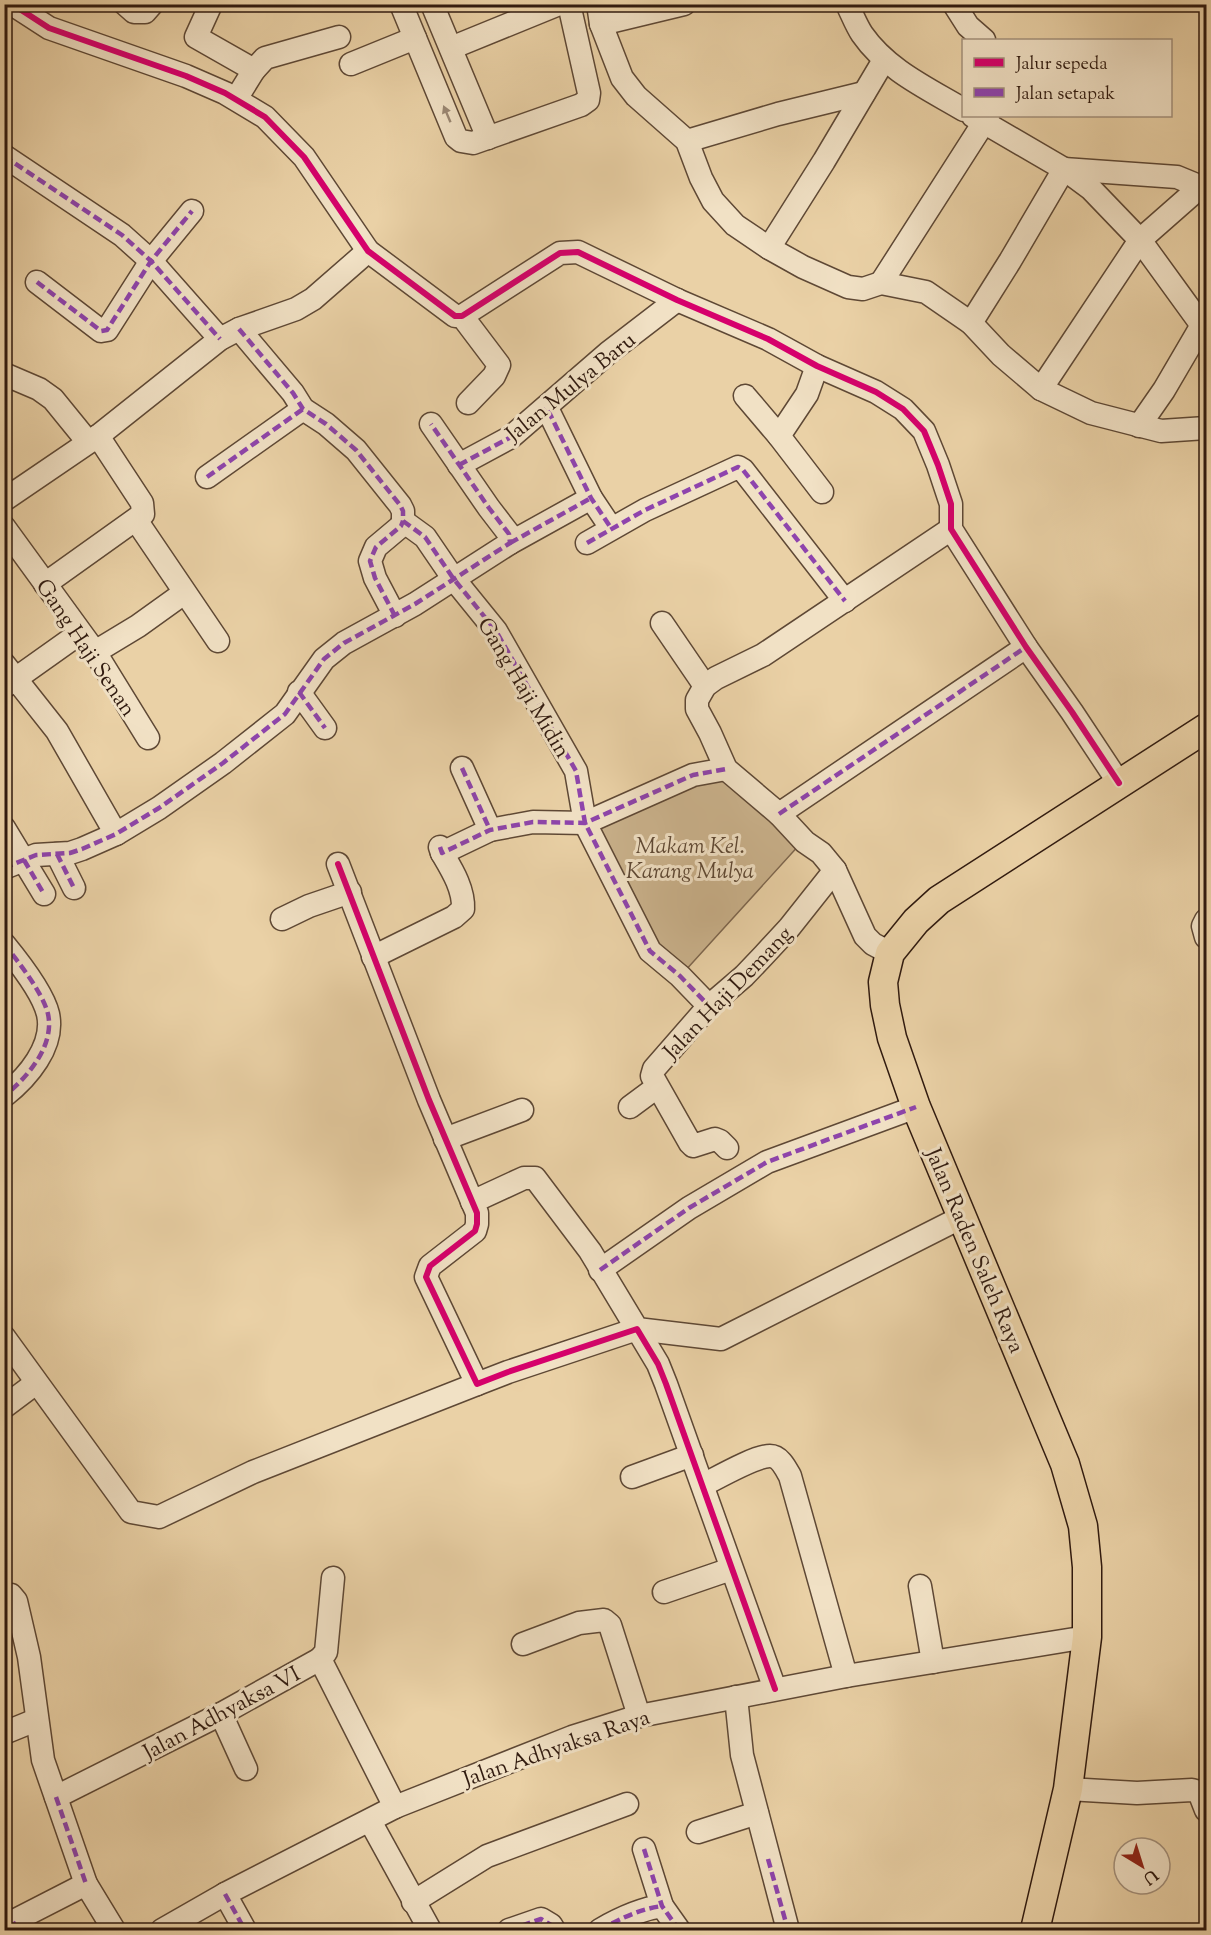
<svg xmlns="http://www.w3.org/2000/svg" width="1211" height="1935" font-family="'Sorts Mill Goudy',serif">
<rect width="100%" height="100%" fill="#ead1a6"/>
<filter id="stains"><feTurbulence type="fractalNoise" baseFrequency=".00333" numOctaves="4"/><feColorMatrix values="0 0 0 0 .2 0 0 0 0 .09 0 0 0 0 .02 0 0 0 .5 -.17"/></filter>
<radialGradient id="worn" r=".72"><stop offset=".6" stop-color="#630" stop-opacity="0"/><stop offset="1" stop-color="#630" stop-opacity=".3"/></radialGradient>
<path fill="#cab28c" stroke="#7d664e" stroke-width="1.5" d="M725,772L801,843L684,972L654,948L590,825Z"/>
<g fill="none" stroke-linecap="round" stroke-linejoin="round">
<defs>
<g id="minor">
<path d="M12,4L49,28L186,76L225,93L265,117L304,157L368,251L455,316H462L560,253L578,252L677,300L768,339L817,366L876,392L903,409L924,431L938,465L951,504V529L1026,647L1072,712L1119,783"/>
<path d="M125,4L134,12H145L152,4"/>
<path d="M211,4L196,37L254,70"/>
<path d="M401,4L456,137L461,141L473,143L581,105L588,100L589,93L569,4"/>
<path d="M432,4L488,138"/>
<path d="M598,4L601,24L622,78L636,96L687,141L701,178L713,201L735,225L769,248L803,267L848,287L863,289L881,283L926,292L971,323L1001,355L1041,389L1091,413L1161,431L1206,428"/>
<path d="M847,4C852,14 856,25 862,34C887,70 927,88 964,110"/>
<path d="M954,4L968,26L984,40"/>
<path d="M601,24L684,4"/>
<path d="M451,48L559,4"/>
<path d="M351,64L415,38"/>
<path d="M236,99L254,70L265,58L339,37"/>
<path d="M973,116L1064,169L1091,189L1140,240L1206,331"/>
<path d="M687,141L778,114L864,93"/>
<path d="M4,156L122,235L151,261L220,339"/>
<path d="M769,248L824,161L884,60"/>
<path d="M37,282L101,331L107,330L151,261L192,211"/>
<path d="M881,283L988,116"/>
<path d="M462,316L499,365L494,376L468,403"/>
<path d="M971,323L1010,261L1064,169L1177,177L1194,184L1195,190L1190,196L1140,240L1041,389"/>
<path d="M239,329L293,393L303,409L326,424L356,450L400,505L403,511V521"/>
<path d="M817,366L807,394L779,436L822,492"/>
<path d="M4,374L39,389L53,399L88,442"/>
<path d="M745,396L779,436"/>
<path d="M547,408L591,498L611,528"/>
<path d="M1139,426L1164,390L1202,325"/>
<path d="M459,465L511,437L608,353L677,300"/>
<path d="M207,477L303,409"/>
<path d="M4,500L98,436L220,339L239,329L296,309L313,299L368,251"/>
<path d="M136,520L218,641"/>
<path d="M403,521L425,537L453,578L496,631L576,771L585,823L650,951L680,976L709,1006"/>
<path d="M4,527L95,652L148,738"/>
<path d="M510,543L591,498"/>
<path d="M587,543L645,510L738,467L743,470L845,601"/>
<path d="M45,584L143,514L142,503L98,436"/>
<path d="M395,616L375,578L370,561L376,547L401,526L403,521"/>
<path d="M662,623L705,686"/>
<path d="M95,652L138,626L184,593"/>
<path d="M4,664L57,731L116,834"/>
<path d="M4,687L80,633"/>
<path d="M299,692L325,728"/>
<path d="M462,768L490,830"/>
<path d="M779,814L1026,647"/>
<path d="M4,828L44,894"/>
<path d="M440,847L442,853L490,830L533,822L585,823L693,775L726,769"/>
<path d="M57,854L74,888"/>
<path d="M338,864L429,1100L477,1213V1224L475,1231L430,1266L426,1277L477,1384L508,1372L637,1329L658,1364L666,1384L775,1689"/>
<path d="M4,868L36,855L70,853L82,849L116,834L159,808L223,763L285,714L324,659L344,643L415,604L510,543L509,534L489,508L431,424"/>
<path d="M282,919L309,906L350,892"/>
<path d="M1206,920L1203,926L1206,937"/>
<path d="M4,944C18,961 43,993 48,1014C55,1046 27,1078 4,1096"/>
<path d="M890,953L873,944L865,936L835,870L821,853L805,842L779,814L726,769L710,733L697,709V700L705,686L716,678L763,655L951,529"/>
<path d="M373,957L454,917L463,909C464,889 452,870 442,853"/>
<path d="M630,1107L657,1087"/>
<path d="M445,1139L522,1110"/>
<path d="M727,1148L720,1141L715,1139L693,1146L690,1143L652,1076L654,1069L709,1006L744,976L764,955L789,928L835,870"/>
<path d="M472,1202L524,1178H535L590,1251L637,1329L721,1339L962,1217"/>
<path d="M600,1270L689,1208L767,1162L916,1107"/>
<path d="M4,1337L131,1512L159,1517L253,1472L477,1384"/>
<path d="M4,1407L36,1383"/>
<path d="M632,1477L692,1455"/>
<path d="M703,1485C717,1478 755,1456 770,1456C780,1456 786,1469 790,1476L846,1676"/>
<path d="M920,1586L933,1662"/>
<path d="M664,1592L731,1569"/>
<path d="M4,1595H11L16,1601L29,1657L43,1760L86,1884L114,1930"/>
<path d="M523,1644L579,1623L604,1620L610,1625L639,1716"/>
<path d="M320,1659L326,1652L333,1578"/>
<path d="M736,1697L742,1755L788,1930"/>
<path d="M221,1714L246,1769"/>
<path d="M4,1733L36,1720"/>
<path d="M1068,1789L1137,1793L1192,1790L1199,1792L1206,1810"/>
<path d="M56,1797L221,1714L320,1659L395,1807"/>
<path d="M370,1821L430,1930"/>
<path d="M698,1832L757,1813"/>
<path d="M644,1849L662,1906L679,1930"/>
<path d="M225,1894L245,1930"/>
<path d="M413,1902L487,1856L627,1804"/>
<path d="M4,1926L86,1884"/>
<path d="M162,1930L225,1894L395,1807L572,1737L639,1716L846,1676L1087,1637"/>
<path d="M509,1930L541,1919L551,1925L554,1930"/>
<path d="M600,1930C619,1919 640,1909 662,1906"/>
</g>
<path id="major" d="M1035,1930L1068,1789L1087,1637V1567L1083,1526L1065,1464L916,1107L892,1038L885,1005L883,982L890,953L916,921L939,900L1206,728"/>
</defs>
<use href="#minor" stroke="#5e4835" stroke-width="25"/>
<use href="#major" stroke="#301a0f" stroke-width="31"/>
<use href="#minor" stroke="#f1e1c5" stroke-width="22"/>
<use href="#major" stroke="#ead1a6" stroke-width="28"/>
<g stroke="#8e44ad" stroke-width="4.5" stroke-dasharray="9 4.5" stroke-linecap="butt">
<path d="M4,156L122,235L151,261L220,339"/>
<path d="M37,282L101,331L107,330L151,261L192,211"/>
<path d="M239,329L293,393L303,409L326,424L356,450L400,505L403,511V521"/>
<path d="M459,465L511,437L547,408L591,498L611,528"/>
<path d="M207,477L303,409"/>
<path d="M403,521L425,537L453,578L496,631L576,771L585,823L650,951L680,976L709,1006"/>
<path d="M510,543L591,498"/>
<path d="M587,543L645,510L738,467L743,470L845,601"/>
<path d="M395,616L375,578L370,561L376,547L401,526L403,521"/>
<path d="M299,692L325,728"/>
<path d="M462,768L490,830"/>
<path d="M779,814L1026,647"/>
<path d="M440,847L442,853L490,830L533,822L585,823L693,775L726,769"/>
<path d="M57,854L74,888"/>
<path d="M24,860L44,894"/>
<path d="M4,868L36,855L70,853L82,849L116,834L159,808L223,763L285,714L324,659L344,643L415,604L510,543L509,534L489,508L431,424"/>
<path d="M4,944C18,961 43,993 48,1014C55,1046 27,1078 4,1096"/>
<path d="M600,1270L689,1208L767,1162L916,1107"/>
<path d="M56,1797L86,1884"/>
<path d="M644,1849L662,1906L679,1930"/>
<path d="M768,1859L788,1930"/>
<path d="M225,1894L245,1930"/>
<path d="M13,1922L18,1930"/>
<path d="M509,1930L541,1919L551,1925L554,1930"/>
<path d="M600,1930C619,1919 640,1909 662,1906"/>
</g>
<defs>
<g id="cycleway">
<path d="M12,4L49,28L186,76L225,93L265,117L304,157L368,251L455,316H462L560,253L578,252L677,300L768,339L817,366L876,392L903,409L924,431L938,465L951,504V529L1026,647L1072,712L1119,783"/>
<path d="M338,864L429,1100L477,1213V1224L475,1231L430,1266L426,1277L477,1384L508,1372L637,1329L658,1364L666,1384L775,1689"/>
</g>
</defs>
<use href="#cycleway" stroke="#f1e1c5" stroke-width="10"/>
<use href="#cycleway" stroke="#d6006c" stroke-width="6"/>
</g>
<defs><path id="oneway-solid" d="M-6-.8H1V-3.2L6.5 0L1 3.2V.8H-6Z" transform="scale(1.5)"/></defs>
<use fill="#9a8773" href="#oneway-solid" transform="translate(447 114) rotate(-113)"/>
<g text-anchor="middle" stroke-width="6" stroke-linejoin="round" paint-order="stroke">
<g font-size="22" fill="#301a0f" stroke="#f1e1c5">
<text transform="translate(570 386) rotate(-39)" y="8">Jalan Mulya Baru</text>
<text transform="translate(87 647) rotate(56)" y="8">Gang Haji Senan</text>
<text transform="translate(525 687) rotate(59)" y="8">Gang Haji Midin</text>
<text transform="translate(727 992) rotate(-46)" y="8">Jalan Haji Demang</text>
<text transform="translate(976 1250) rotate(67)" y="8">Jalan Raden Saleh Raya</text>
<text transform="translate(221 1712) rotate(-28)" y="8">Jalan Adhyaksa VI</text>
<text transform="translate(556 1747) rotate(-19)" y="8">Jalan Adhyaksa Raya</text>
</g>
<g font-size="22" font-style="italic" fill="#5e4834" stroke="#f1e1c5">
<text x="690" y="853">Makam Kel.<tspan x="690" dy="25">Karang Mulya</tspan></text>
</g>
</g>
<rect width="1211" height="1935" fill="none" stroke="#ead1a6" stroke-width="24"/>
<rect x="6" y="6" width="1199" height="1923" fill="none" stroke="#301a0f" stroke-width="3"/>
<rect x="12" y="12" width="1187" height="1911" fill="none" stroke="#301a0f" stroke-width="1.5"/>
<rect x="962" y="39" width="210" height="78" fill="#f1e1c5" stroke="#a4917c" stroke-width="1.5"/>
<rect x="974" y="58" width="30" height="9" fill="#d6006c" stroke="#a4917c" stroke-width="1.5"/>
<text x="1016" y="69" font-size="18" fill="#301a0f">Jalur sepeda</text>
<rect x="974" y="88" width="30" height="9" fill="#8e44ad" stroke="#a4917c" stroke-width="1.5"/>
<text x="1016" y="99" font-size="18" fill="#301a0f">Jalan setapak</text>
<g transform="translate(1142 1866) rotate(142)"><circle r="28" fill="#f1e1c5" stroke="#a4917c" stroke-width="1.5"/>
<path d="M0-4.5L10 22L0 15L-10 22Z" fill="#8f2418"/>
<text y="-9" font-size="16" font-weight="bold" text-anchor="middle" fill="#301a0f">U</text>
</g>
<rect width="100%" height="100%" filter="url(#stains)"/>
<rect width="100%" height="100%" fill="url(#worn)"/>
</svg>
